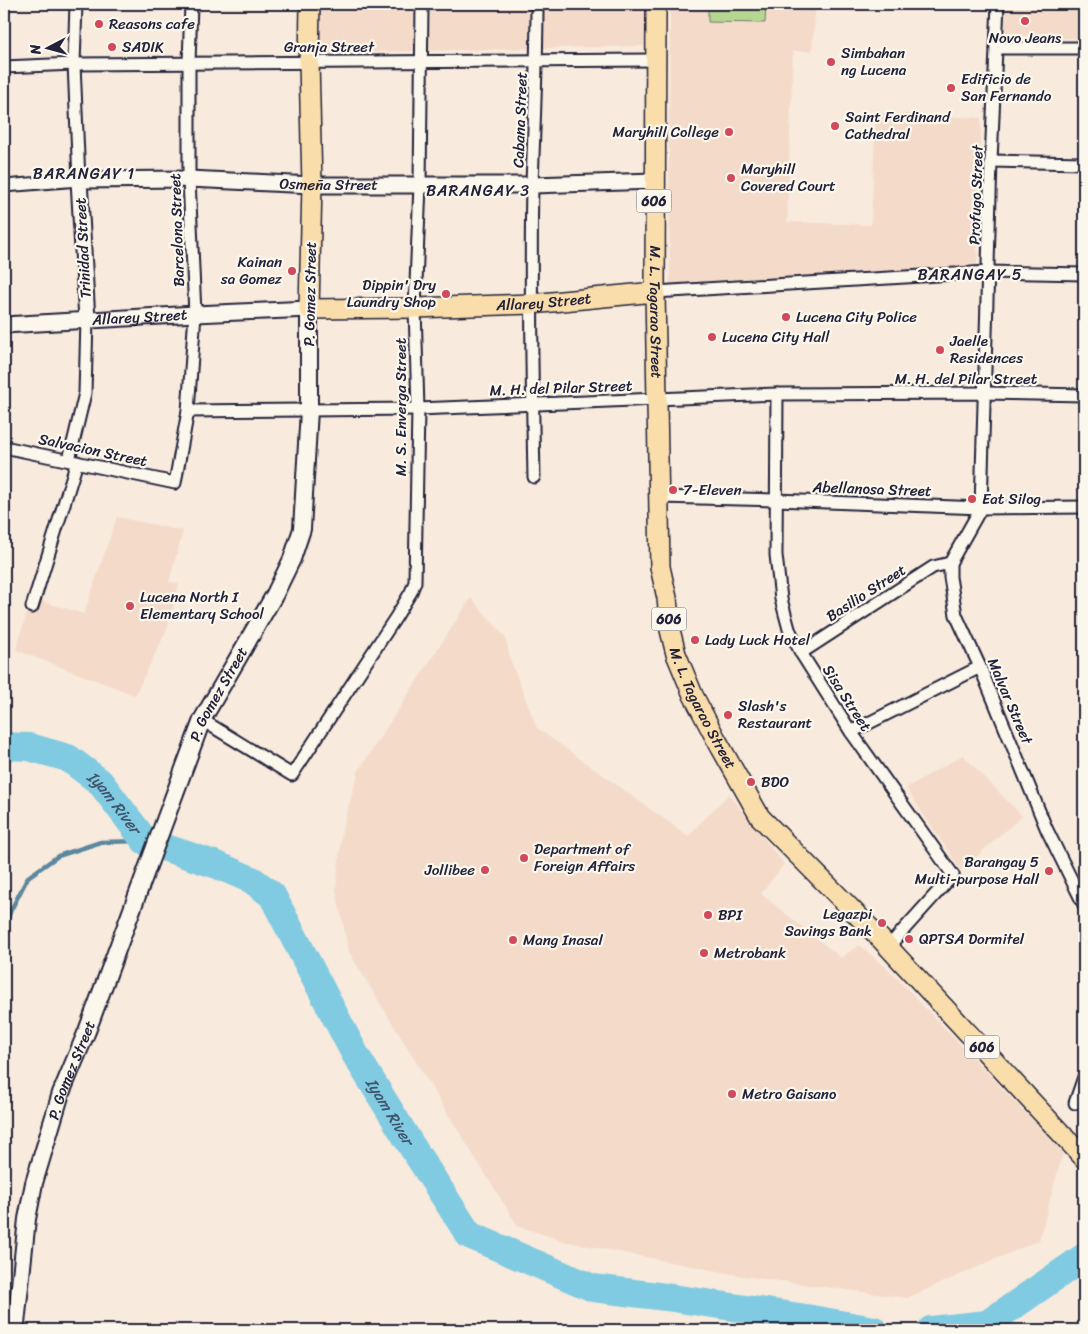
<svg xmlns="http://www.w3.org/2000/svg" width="1088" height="1334" font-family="Sriracha,sans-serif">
<rect width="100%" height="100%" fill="#f8eadc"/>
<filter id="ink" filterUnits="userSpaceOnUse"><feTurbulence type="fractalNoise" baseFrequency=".02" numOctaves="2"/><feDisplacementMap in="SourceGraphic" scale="10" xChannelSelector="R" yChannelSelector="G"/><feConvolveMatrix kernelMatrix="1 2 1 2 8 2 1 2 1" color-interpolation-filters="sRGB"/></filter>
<g filter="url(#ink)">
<g fill="#f4dac9">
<path d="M316,4H644V46L315,53Z"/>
<path d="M670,4H816L812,51H793L787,222L871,225L876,113L981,118L977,265L670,284L669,147Z"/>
<path d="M1006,4H1084V39L1005,35Z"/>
<path d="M117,517L183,531L169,582L179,584L167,629L135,695L16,650L31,598L84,614Z"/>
<path d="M471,598L505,637L511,662L537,728L688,836L729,794L784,864L761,894L841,958L859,945L891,972L1063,1152L1039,1240L907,1298L743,1276L563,1241L518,1226L451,1119L349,952L336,890L342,830L359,770Z"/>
<path d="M963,755L1022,816L961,870L906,788Z"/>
</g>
<path fill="#b6d791" stroke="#6c7c66" d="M708,4H766L765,23L708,22Z"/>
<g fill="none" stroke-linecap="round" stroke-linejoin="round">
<path stroke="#5b879f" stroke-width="4.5" d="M4,929L11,910L28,877L58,856L101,842L145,841"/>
<g stroke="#81cbe2" stroke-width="28">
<path id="s1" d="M4,746L29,747L68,758L100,782L145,841L217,865L252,880L272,895L355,1054L411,1145L469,1235L593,1288L666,1297L806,1318L874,1330"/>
<path d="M931,1330L987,1324L1084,1257"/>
</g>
<defs>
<g id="minor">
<path d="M998,4L991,161L981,508L950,563V577L956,615L980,667L1047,830L1084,905"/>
<path d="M996,48H1084"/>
<path d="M4,67L74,64L655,60"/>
<path d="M991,161L1084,163"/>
<path d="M4,186L79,180L74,64L76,4"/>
<path d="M655,292L988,272L1084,274"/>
<path d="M777,394L776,555L781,599L789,629L801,653L851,732L953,875L888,947"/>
<path d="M188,411L418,409L777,394L985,393L1084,395"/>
<path d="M4,447L175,483L188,411L195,314L189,179V63L191,4"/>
<path d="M69,460L85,393L87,320"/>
<path d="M534,477C532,380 530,282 532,185C534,125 537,64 537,4"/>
<path d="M659,497L776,500L981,508L1084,507"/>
<path d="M32,607L77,462"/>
<path d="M801,653L933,567L950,563"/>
<path d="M202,720L292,775L396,617L411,592L415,582L418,409L415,308L420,185L422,4"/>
<path d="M851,732L980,667"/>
<path d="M1075,1103L1084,1077"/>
</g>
<g id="tertiary">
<path id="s2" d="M87,320L79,180L189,179L312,185H533L654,181"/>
<path id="s3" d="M4,325L195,314L309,309"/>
</g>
<g id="secondary">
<path id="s4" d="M13,1330L16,1324L27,1219L34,1183L61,1093L87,1031L202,720L275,594L292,559L302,529L309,410V309"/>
</g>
<g id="primary">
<path id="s5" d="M310,4L309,62L312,185L309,309L415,308L531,304L655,292"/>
<path id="s6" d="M656,4L655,292L660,567L667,598L670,630L676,654L693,695L716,739L760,817L878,936L1084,1158"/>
</g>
</defs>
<use href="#minor" stroke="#22223b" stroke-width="15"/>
<use href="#tertiary" stroke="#22223b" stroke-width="19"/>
<use href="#secondary" stroke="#22223b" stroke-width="20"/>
<use href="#primary" stroke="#22223b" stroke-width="22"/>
<use href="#minor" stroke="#fbf7ec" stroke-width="11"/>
<use href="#tertiary" stroke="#fbf7ec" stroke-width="15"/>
<use href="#secondary" stroke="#fbf7ec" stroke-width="16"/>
<use href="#primary" stroke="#f9deab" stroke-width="19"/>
</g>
</g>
<g fill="#d1495b" stroke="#fbf7ec" stroke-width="2">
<circle cx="1025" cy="21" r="5"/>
<circle cx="99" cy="24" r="5"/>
<circle cx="112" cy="47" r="5"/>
<circle cx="831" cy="62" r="5"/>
<circle cx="951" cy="88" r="5"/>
<circle cx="835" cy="126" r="5"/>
<circle cx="729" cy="132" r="5"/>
<circle cx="731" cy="178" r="5"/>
<circle cx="292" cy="271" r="5"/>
<circle cx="446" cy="294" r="5"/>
<circle cx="786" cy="317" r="5"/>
<circle cx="712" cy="337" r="5"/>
<circle cx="940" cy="350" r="5"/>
<circle cx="673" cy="490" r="5"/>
<circle cx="972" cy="499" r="5"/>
<circle cx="130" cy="606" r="5"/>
<circle cx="695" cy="640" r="5"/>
<circle cx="728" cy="715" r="5"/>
<circle cx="751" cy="782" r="5"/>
<circle cx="524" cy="858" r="5"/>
<circle cx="485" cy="870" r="5"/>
<circle cx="1049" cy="871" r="5"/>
<circle cx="708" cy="915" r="5"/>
<circle cx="882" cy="923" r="5"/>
<circle cx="909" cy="939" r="5"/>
<circle cx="513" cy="940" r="5"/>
<circle cx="704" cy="953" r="5"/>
<circle cx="732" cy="1094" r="5"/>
</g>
<g text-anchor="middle" stroke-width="4.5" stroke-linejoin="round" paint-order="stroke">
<g fill="#fbf7ec" stroke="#636270" stroke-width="1">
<rect x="636.5" y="189.5" width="35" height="23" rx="4"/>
<rect x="651.5" y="607.5" width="35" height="23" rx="4"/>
<rect x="964.5" y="1035.5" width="35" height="23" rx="4"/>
</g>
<g font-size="14" font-weight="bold" fill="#22223b">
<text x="654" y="206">606</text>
<text x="669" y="624">606</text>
<text x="982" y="1052">606</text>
</g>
<g font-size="15" fill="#22223b" stroke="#fbf7ec" text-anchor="start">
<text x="109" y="29">Reasons cafe</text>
<text x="1025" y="43" text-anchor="middle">Novo Jeans</text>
<text x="122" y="52">SADIK</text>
<text x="841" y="58">Simbahan<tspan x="841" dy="17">ng Lucena</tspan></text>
<text x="961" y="84">Edificio de<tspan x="961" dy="17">San Fernando</tspan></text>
<text x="845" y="122">Saint Ferdinand<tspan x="845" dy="17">Cathedral</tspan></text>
<text x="719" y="137" text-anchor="end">Maryhill College</text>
<text x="741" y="174">Maryhill<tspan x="741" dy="17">Covered Court</tspan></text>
<text x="282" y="267" text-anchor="end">Kainan<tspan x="282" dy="17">sa Gomez</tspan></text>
<text x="436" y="290" text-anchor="end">Dippin' Dry<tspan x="436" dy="17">Laundry Shop</tspan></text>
<text x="796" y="322">Lucena City Police</text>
<text x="722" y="342">Lucena City Hall</text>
<text x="950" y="346">Jaelle<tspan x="950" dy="17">Residences</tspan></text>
<text x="683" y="495">7-Eleven</text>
<text x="982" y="504">Eat Silog</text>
<text x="140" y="602">Lucena North I<tspan x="140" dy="17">Elementary School</tspan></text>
<text x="705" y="645">Lady Luck Hotel</text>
<text x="738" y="711">Slash's<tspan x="738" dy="17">Restaurant</tspan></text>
<text x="761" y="787">BDO</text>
<text x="534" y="854">Department of<tspan x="534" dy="17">Foreign Affairs</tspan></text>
<text x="1039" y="867" text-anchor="end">Barangay 5<tspan x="1039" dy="17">Multi-purpose Hall</tspan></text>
<text x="475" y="875" text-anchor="end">Jollibee</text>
<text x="872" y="919" text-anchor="end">Legazpi<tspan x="872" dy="17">Savings Bank</tspan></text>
<text x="718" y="920">BPI</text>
<text x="919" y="944">QPTSA Dormitel</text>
<text x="523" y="945">Mang Inasal</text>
<text x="714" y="958">Metrobank</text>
<text x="742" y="1099">Metro Gaisano</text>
</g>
<g font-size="15" fill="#22223b" stroke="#fbf7ec">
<text x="329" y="52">Granja Street</text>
<text transform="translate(520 120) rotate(-88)" y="5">Cabana Street</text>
<text dy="5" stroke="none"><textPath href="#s2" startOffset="390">Osmeña Street</textPath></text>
<text transform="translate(976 195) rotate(-88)" y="5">Profugo Street</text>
<text transform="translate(177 230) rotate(-92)" y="5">Barcelona Street</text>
<text transform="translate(83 248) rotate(-93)" y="5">Trinidad Street</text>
<text transform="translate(310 294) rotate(-89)" y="5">P. Gomez Street</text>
<text dy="5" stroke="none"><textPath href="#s5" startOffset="540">Allarey Street</textPath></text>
<text dy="5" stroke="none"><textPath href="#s6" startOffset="308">M. L. Tagarao Street</textPath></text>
<text dy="5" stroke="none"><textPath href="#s3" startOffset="136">Allarey Street</textPath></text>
<text x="966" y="384">M. H. del Pilar Street</text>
<text transform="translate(561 388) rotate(-2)" y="5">M. H. del Pilar Street</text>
<text transform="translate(401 407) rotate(-90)" y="5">M. S. Enverga Street</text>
<text transform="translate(93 450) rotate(12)" y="5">Salvacion Street</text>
<text transform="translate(872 489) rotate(2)" y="5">Abellanosa Street</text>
<text transform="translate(866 593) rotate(-33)" y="5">Basilio Street</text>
<text dy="5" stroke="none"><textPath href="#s4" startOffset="672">P. Gomez Street</textPath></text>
<text transform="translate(847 698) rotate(57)" y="5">Sisa Street</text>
<text transform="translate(1010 701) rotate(67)" y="5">Malvar Street</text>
<text dy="5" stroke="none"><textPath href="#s6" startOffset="712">M. L. Tagarao Street</textPath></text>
<text dy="5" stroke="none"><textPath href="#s4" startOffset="268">P. Gomez Street</textPath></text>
</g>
<g font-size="16" letter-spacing="1" fill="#22223b" stroke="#fbf7ec">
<text x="84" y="179">BARANGAY 1</text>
<text x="478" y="196">BARANGAY 3</text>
<text x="970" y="280">BARANGAY 5</text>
</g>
<g font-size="16" font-style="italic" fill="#3e556d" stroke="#fbf7ec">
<text dy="6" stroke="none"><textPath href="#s1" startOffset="130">Iyam River</textPath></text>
<text dy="6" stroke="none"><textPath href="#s1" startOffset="565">Iyam River</textPath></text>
</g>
</g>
<rect width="1088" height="1334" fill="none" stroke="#fbf7ec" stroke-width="20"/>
<rect x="10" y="10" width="1068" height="1314" fill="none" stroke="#22223b" stroke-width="2" filter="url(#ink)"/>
<g transform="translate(48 48) rotate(264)" stroke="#fbf7ec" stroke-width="4" paint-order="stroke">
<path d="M0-4L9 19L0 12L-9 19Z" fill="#22223b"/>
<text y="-8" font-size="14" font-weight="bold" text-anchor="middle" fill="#22223b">N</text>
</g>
</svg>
